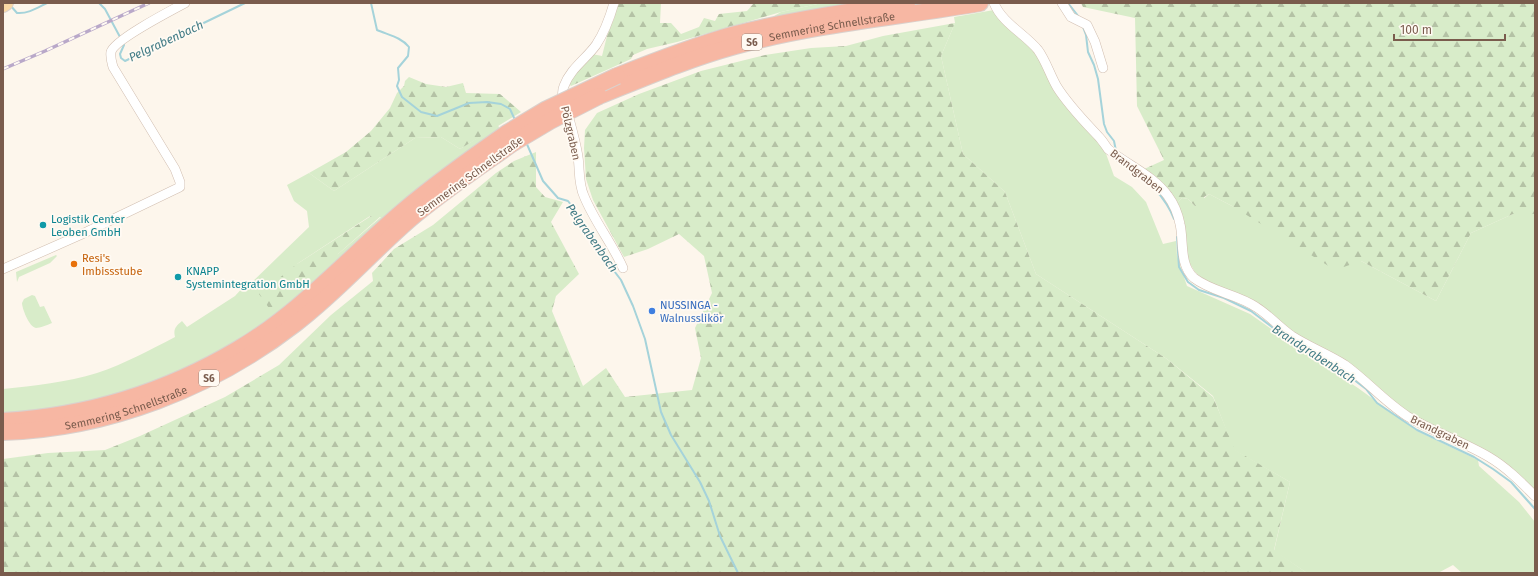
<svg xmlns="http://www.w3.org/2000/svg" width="1538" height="576" font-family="'Fira Sans',sans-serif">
<defs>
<pattern id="forest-firs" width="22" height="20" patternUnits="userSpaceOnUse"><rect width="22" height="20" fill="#d8ecc9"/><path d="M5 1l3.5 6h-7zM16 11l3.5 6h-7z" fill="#b4c2a5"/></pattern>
</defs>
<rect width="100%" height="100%" fill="#fdf6ec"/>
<g fill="#d8ecc9" fill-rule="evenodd">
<path d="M822,3H861L769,19L781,12Z"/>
<path d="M994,10L1028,43L1104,148L1114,176L1132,187L1146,202L1163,244L1176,241L1177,256L1187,286L1250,314L1320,363L1358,388L1417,431L1478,460L1479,466L1519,502L1535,522V573H1462L1453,565L1438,573H1307L1274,551L1290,482L1234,450L1213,396L1167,359L1036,274L1005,192L963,154L941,56L955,23L954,17Z"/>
<path d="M498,125L500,130L278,312L231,346L177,373L119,394L60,408L3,414V389C34,386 67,382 97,373C124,364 150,350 175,337C173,329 176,326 182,321L187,327L235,296L246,284H250L309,227L307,211L294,201L287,185L309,173L334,191L415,138L441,137L460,149ZM370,216L381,217L338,254L297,264Z"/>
<path d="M1209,194L1232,206L1361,261L1436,301L1471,233L1513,214H1535V492L1514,472L1414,417L1315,346L1205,281L1195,272L1186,257L1177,203L1182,198L1188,199L1195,206Z"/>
<path d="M56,255L57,256L50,263L19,277L17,282L16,272Z"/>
<path d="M32,295L35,296L40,307L44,306L52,323C47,325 40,328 36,328C29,327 22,308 22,303L24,299Z"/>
</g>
<g fill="url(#forest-firs)">
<path d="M621,3H661L660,23H671L681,34L699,27L704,18L715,21L719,14L747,11L754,3H822L781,12L677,42L647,49L633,55L631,59L571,86L568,83L592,54L602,56L608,32L614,19L617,5Z"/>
<path d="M1081,3H1535V214H1513L1471,233L1436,301L1361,261L1335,270L1232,206L1209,194L1204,197V206H1195L1188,199L1182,198L1177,203L1142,170L1164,160L1137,106L1135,18L1083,7Z"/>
<path d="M955,23L941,56L963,154L1005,192L1036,274L1167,359L1213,397L1235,450L1290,482L1274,550L1307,573H3V459L48,453L105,450L140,436L225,397L279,365L331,315L373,281L372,273L394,249L433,225L496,173L514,161L536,152V187L545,197L563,202L551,222L579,274L556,296L552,311L583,386L606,368L625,397L692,390L701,358L695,328L712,293L704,256L679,234L648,249L624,257L593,200L586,179L584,148L585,130L597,113L639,94L701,71L765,55L811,48L846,46L883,36Z"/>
<path d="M409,77L426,84L446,87L463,83L466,93L500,94L521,112L460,149L441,137L415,138L334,191L309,173L346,152L371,131L390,108L397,93L404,86L405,81Z"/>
<path d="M371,216H381L302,286L271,311L259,294L297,264Z"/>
</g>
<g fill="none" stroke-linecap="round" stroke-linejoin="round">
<g stroke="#a5d3da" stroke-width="2">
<path d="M99,3L105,9L120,37"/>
<path d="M371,3L377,30C388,35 401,37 409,47L408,56L398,68L399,80L397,86L402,97L421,112L437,116L469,103L487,102L501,104L510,109L515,120"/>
<path d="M1068,3L1079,17"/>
<path d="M10,5L17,13C28,14 37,8 47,3"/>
<path d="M1083,27L1086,35L1088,52L1094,65L1098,79L1104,124L1107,132L1114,141L1116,151"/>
<path d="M123,43L124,45L120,54L121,58L125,61L245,3"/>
<path d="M526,142L543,181L558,198L568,201L575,210L595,246L621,280L633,306L645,339L661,412L671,435L700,482L709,501L720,536L738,573"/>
<path d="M1125,166C1134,174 1147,180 1155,189C1163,198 1170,208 1174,219"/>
<path d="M1177,237L1179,267L1188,282L1199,290L1224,298L1251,311L1297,346L1336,366L1366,389L1377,403L1417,430L1474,457L1493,469L1511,482L1535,509"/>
</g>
<defs>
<g id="minor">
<path d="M614,3C610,17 604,33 596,45C586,59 570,69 564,86C560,94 565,107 568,115C572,129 576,143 578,157C580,170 578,183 584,196C594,221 612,243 623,268"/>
<path d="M994,3C1002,23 1025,34 1038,50C1046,61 1050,75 1057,87C1069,106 1084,121 1099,137C1102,140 1105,145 1108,149C1127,165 1153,175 1168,196C1174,204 1178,214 1180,224C1184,241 1179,265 1194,278C1212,292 1237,294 1256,307C1269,315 1279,327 1292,336C1309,347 1328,354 1345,365C1367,381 1384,401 1407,416C1433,432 1462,441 1489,457C1506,467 1520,481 1535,496"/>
<path d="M1062,3L1071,17L1087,25L1095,42L1103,68"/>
<path d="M3,269L80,235L180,187V182L175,169L113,67C112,63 110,57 111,52C114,40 172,10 185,3"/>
</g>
<path id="primary" d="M3,5L6,3"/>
<g id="motorway">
<path d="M617,76C655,61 693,46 732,35C789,20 848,12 907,3"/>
<path id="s1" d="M599,96C644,78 688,59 735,46C815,24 899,17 980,3"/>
<path d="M3,421C86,416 166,392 238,349C300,313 349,257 403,211C436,183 471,158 507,133"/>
<path id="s2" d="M3,432C108,429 212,388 295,324C336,293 370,254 409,220C442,192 478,168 513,143"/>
</g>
</defs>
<use href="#minor" stroke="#d1beb0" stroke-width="10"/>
<use href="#primary" stroke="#dad1cd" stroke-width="16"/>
<use href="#motorway" stroke="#dad1cd" stroke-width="18"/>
<use href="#minor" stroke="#fff" stroke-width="9"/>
<use href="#primary" stroke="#fbd9a5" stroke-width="14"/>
<use href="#motorway" stroke="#f7b7a3" stroke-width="16"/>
<defs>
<path id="rail" d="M3,69L45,51L149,3"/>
</defs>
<use href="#rail" stroke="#b9a8c9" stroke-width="3.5"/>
<use href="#rail" stroke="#fffaf3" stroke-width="2" stroke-dasharray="6" stroke-linecap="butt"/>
<defs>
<g id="motorway-bridge">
<path d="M507,133L545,110L617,76"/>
<path d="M513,143L550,121L599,96"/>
</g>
</defs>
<use href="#motorway-bridge" stroke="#dad1cd" stroke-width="18" stroke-linecap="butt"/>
<use href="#motorway-bridge" stroke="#f7b7a3" stroke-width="16"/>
</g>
<g fill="#0f9aa8" stroke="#fffaf3" stroke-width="1.5">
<circle cx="43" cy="225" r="4"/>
<circle cx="178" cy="277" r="4"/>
</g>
<circle fill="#e8710a" stroke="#fffaf3" stroke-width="1.5" cx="74" cy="264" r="4"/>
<circle fill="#3f7fe0" stroke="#fffaf3" stroke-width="1.5" cx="652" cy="311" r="4"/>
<g text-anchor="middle" stroke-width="3.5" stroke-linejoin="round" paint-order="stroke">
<g fill="#fffaf3" stroke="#a28b7f" stroke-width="1">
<rect x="742" y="34" width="20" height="16" rx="3"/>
<rect x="199" y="370" width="20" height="16" rx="3"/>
</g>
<g font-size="10" font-weight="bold" fill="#7a5c4d">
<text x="752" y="46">S6</text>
<text x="209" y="382">S6</text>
</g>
<g font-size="11" fill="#7a5c4d" stroke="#fffaf3">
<text dy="4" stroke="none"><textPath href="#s1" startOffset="244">Semmering Schnellstraße</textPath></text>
<text transform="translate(571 133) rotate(77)" y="4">Pölzgraben</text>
<text transform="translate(1137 171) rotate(38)" y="4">Brandgraben</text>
<text transform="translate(470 176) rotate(-36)" y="4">Semmering Schnellstraße</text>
<text dy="4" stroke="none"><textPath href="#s2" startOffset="126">Semmering Schnellstraße</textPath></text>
<text transform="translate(1440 432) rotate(26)" y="4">Brandgraben</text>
</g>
<g font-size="11" fill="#0d838f" stroke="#fffaf3" text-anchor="start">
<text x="51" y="223">Logistik Center<tspan x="51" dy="13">Leoben GmbH</tspan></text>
<text x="186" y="275">KNAPP<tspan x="186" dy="13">Systemintegration GmbH</tspan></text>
</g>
<g font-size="11" fill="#c56008" stroke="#fffaf3" text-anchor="start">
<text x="82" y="262">Resi's<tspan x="82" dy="13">Imbissstube</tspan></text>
</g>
<g font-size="11" fill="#366cbe" stroke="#fffaf3" text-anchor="start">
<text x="660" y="309">NUSSINGA -<tspan x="660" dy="13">Walnusslikör</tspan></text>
</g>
<g font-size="12" font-style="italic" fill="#437c86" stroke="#fffaf3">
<text transform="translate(166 41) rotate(-25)" y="4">Pelgrabenbach</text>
<text transform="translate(592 238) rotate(55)" y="4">Pelgrabenbach</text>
<text transform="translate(1314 354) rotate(33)" y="4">Brandgrabenbach</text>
</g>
</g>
<rect width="1538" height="576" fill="none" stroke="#7a5c4d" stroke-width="8"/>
<path d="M1394 34v6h111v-6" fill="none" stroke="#7a5c4d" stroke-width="2"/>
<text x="1400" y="34" font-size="12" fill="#7a5c4d" stroke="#fffaf3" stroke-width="3" paint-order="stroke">100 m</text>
</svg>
